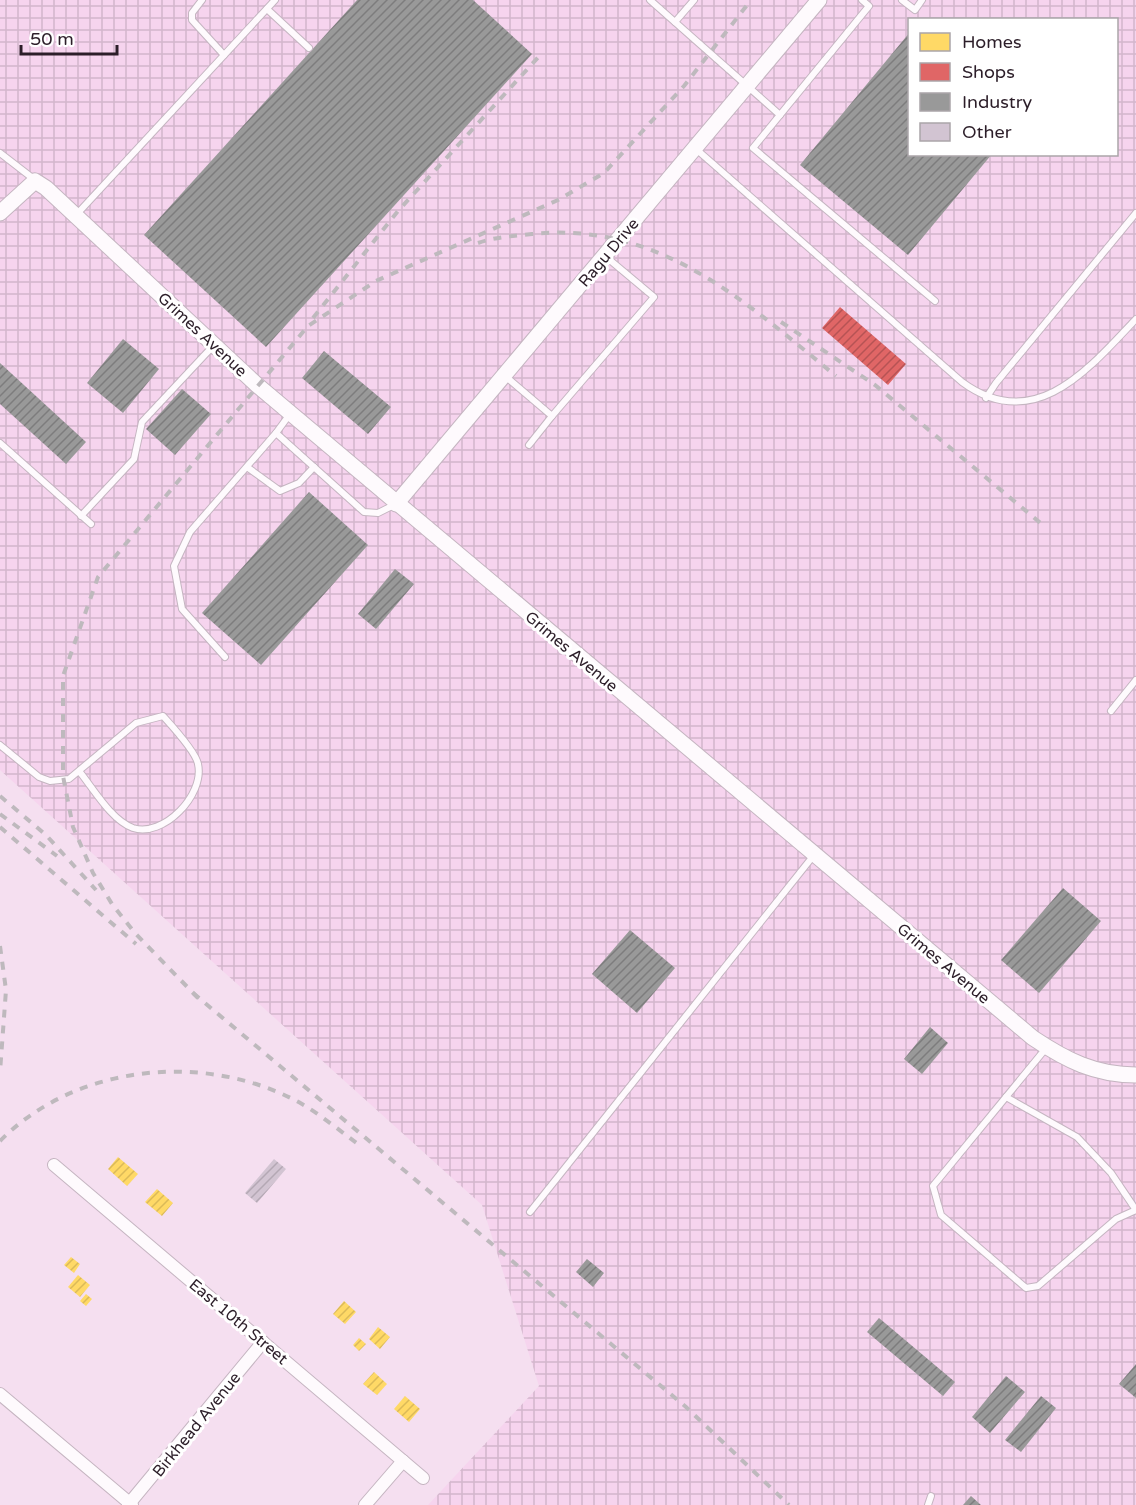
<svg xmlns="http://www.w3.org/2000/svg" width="1136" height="1505" font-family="'Varela Round',sans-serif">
<defs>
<pattern id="industrial-grid" width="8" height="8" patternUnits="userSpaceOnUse" patternTransform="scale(1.5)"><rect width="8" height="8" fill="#f6d4ee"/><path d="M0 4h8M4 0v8" fill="none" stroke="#d3b6cc"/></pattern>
<pattern id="homes-hatch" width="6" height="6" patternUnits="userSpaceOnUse" patternTransform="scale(1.5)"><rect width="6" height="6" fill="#ffd966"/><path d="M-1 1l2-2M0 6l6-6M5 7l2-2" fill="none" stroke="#dbba58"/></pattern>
<pattern id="shops-hatch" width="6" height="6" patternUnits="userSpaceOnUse" patternTransform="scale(1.5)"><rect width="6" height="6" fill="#e06666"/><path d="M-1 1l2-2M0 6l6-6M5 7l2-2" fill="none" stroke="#b65354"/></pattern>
<pattern id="industry-hatch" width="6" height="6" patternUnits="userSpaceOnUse" patternTransform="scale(1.5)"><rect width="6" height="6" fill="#999"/><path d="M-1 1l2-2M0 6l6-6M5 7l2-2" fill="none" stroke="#7d7c7d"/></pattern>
<pattern id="building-hatch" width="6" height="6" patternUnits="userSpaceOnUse" patternTransform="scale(1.5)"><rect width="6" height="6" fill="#d2c4d2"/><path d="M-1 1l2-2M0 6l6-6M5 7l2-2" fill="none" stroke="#b4a8b4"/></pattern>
</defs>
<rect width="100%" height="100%" fill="#f5dff0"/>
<path fill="url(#industrial-grid)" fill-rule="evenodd" d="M0,0H1136V1505H428L539,1386L482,1205L0,770ZM910,20H1116V154H910Z"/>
<g fill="url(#homes-hatch)">
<path d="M118,1157L138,1174L127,1186L108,1169Z"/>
<path d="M157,1189L173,1203L162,1216L145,1202Z"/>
<path d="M71,1257L80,1264L74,1273L64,1265Z"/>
<path d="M78,1275L90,1285L80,1297L68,1287Z"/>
<path d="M86,1294L92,1299L86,1306L80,1301Z"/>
<path d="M344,1301L356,1312L345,1324L333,1314Z"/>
<path d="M378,1327L390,1337L380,1349L369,1339Z"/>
<path d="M359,1338L366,1344L359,1351L353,1345Z"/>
<path d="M374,1372L387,1384L377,1395L363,1384Z"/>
<path d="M405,1396L420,1409L409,1422L394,1409Z"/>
</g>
<path fill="url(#shops-hatch)" d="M840,307L906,364L888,385L822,328Z"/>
<g fill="url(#industry-hatch)">
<path d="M357,0H473L532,54L266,347L144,235Z"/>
<path d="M910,32V154H992L908,255L800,165Z"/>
<path d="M123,339L159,369L123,413L87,383Z"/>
<path d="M324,351L391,407L368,434L302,378Z"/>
<path d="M0,363L86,442L66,464L0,404Z"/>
<path d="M182,389L211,414L175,455L146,429Z"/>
<path d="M309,492L368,545L261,665L202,613Z"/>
<path d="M395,569L414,584L376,629L358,614Z"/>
<path d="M1063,888L1101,921L1039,993L1001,960Z"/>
<path d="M630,930L675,968L637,1013L592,974Z"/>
<path d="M930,1027L948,1043L922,1074L904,1059Z"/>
<path d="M587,1259L604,1273L593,1287L576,1272Z"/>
<path d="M879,1318L955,1382L943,1396L867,1332Z"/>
<path d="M1136,1364V1398L1119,1384Z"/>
<path d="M1006,1376L1025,1392L990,1433L972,1417Z"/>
<path d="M1041,1396L1056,1408L1021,1452L1005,1440Z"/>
<path d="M971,1496L981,1505H963Z"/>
</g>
<path fill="url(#building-hatch)" d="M274,1159L286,1169L257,1203L245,1193Z"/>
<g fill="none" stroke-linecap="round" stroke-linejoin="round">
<defs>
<g id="service">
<path d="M202,0L192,13V20L224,55"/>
<path d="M650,0L780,115"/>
<path d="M862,0L869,6L753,148L935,301"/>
<path d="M902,0L915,10L922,0"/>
<path d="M267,9L309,48"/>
<path d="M675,22L694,0"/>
<path d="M696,149L962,382C1034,435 1088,370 1136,319"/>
<path d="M0,153L35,180"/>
<path d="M77,214L275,0"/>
<path d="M505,376L552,416L654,297L605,256"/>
<path d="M986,398L996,383L1136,213"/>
<path d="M290,414L276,433L364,512L378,513L396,504"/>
<path d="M0,443L91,524"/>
<path d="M529,445L552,416"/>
<path d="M247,467L280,491L299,483L314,467"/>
<path d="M81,516L134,459L142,422L214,345"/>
<path d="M225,657L182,609L174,566L190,532L276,433"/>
<path d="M1111,711L1136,680"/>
<path d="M0,745L39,777L50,781L69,779L136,723L163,716C172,726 196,752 198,764C205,795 163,838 133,828C111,820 93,788 79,771"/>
<path d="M1047,1047L933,1186L941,1215L1026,1288L1038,1286L1116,1219L1136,1210"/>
<path d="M1006,1097L1077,1137L1111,1173L1136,1210"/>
<path d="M530,1212L814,855"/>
<path d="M928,1505L931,1496"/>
</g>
<g id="minor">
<path d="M54,1165L423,1478"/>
<path d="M0,1394L132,1505"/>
<path d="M128,1505L263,1342"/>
<path d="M365,1505L403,1461"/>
</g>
<g id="tertiary">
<path d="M0,213L35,181L46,188L257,385L1033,1038C1066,1060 1095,1075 1136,1075"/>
<path d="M396,504L819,0"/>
</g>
</defs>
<use href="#service" stroke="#c5b5c1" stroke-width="8"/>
<use href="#minor" stroke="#c5b5c1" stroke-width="14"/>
<use href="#tertiary" stroke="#c5b5c1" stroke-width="17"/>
<use href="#service" stroke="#fefafd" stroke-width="6"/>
<use href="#minor" stroke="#fefafd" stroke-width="12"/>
<use href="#tertiary" stroke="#fefafd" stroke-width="15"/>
<g stroke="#beb9bd" stroke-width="4" stroke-dasharray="8 8" stroke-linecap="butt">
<path d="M478,243C495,237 513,236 532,234C659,221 744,301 836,376"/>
<path d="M313,318L398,211L543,52"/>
<path d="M781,322L875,385L1044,526"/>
<path d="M0,796L46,835L96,890"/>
<path d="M0,814L57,856"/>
<path d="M0,827L136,944"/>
<path d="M0,946L6,990L0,1072"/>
<path d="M193,993L686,1407L789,1505"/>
<path d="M198,998L135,933L112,904L93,873L73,827L63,776V676L98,577L308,326L376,281L558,200L604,173L684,86L751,0"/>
<path d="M0,1141C77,1063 208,1051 302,1104C321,1115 340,1131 358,1144"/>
</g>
</g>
<g text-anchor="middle" stroke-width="6" stroke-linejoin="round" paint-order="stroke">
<g font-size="16" fill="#2c1e29" stroke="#fff">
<text transform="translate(608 252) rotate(-50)" y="6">Ragu Drive</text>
<text transform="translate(203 334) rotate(43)" y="6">Grimes Avenue</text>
<text transform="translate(572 651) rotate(40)" y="6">Grimes Avenue</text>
<text transform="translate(944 963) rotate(40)" y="6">Grimes Avenue</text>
<text transform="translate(239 1321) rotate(40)" y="6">East 10th Street</text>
<text transform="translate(196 1424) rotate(-51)" y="6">Birkhead Avenue</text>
</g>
</g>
<rect x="908" y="18" width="210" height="138" fill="#ffffff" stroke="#aba5a9" stroke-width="1.5"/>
<rect x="920" y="33" width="30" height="18" fill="#ffd966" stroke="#aba5a9" stroke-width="1.5"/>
<text x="962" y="48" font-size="18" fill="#2c1e29">Homes</text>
<rect x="920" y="63" width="30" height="18" fill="#e06666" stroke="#aba5a9" stroke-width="1.5"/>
<text x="962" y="78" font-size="18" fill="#2c1e29">Shops</text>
<rect x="920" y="93" width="30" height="18" fill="#999999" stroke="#aba5a9" stroke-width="1.5"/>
<text x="962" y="108" font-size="18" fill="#2c1e29">Industry</text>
<rect x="920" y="123" width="30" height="18" fill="#d2c4d2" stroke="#aba5a9" stroke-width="1.5"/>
<text x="962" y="138" font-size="18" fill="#2c1e29">Other</text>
<path d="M21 45v9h96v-9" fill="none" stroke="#2c1e29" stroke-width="3"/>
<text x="30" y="45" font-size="18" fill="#2c1e29" stroke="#ffffff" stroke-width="4.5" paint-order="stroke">50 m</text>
</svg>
